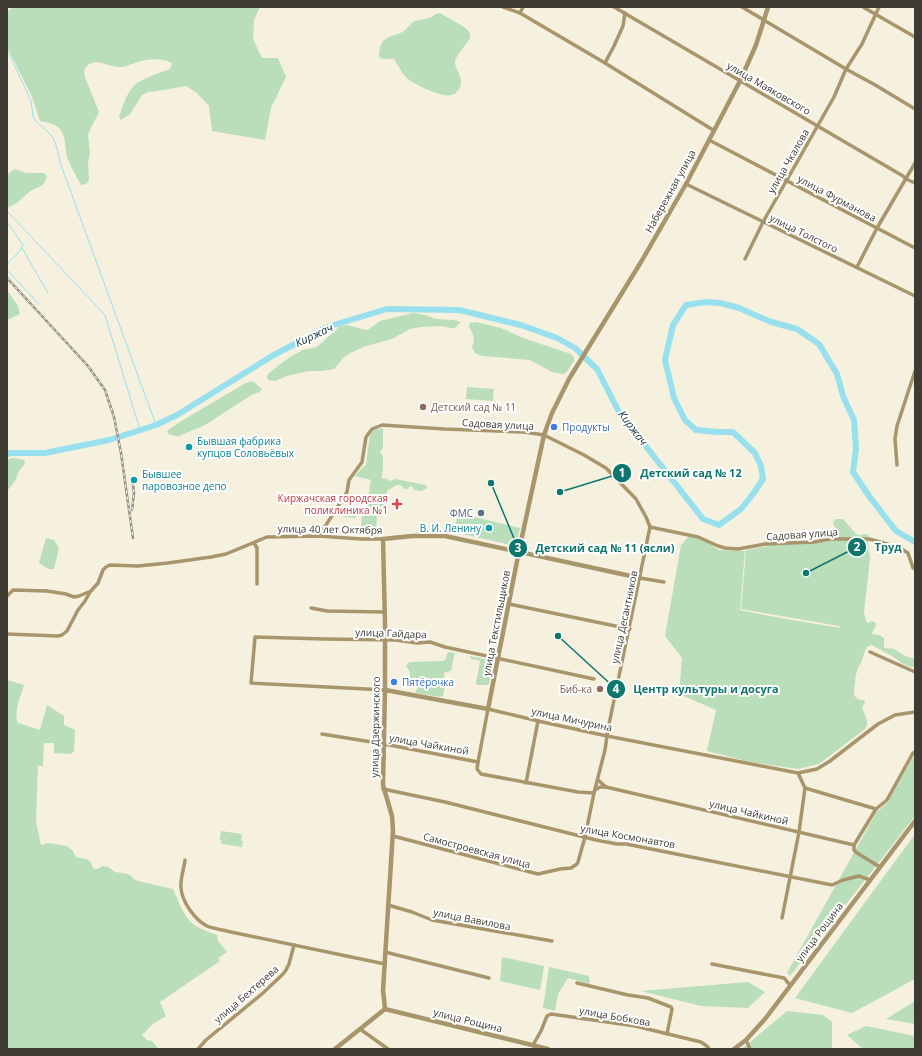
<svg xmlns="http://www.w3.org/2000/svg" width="922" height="1056" font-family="'Open Sans',sans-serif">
<rect width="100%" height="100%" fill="#f6f1de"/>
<g fill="#baddba">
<path d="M13,7H260L254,20L253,39L262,58H278L286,77L271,108L265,140L212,131L209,106L197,93L186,86L164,90L148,92L142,95L130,114L121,120L119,117C122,108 126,95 132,88C137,80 159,73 168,70L171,67L172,63C159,57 146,59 132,64C129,65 124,67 120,67C108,68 93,54 84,70L85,77L99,112L88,134L90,153L88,163L89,180L86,184L81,185C76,176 71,167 67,157C65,148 66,137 60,129C56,124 46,122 40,121L32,97L7,47V12Z"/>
<path d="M440,13L464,27C468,30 471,33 470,39C466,44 455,57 455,63C456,71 464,78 460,87C458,91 456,94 451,95C443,98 412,84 406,77C401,72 398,65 394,59C389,58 386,60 380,58L379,55L380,47L383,41L389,37L403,32L414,21L430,18L436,14Z"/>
<path d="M15,169L26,173H44L47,176C44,189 36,186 28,193C19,201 18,203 7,208V175L13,170Z"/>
<path d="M7,290L18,306L20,314L7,320Z"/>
<path d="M413,313L425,315L436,319L454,320L461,322L455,328H451L441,326L421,327L410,329L392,339L366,346L350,353L343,358L334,369L322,371H309L287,376L275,381L268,380L267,377L268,374C279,365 290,356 303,350C308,348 313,349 318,346L340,326L347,325L366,330L369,329L380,321Z"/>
<path d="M476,322L501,328L523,338L571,354L574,357V361L566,373L563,374L552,372L530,360L482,356L475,353L472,347C476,337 473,335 469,326L470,323Z"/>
<path d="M251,381L254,382L262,389L260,392L253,394L205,425L179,436H175L168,434L167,431L178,423L244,384Z"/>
<path d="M467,387L494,389L493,401L466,399Z"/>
<path d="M383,428V447L380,453L383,455V467L382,478L384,479L386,478L389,481L395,479L426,485L427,488L421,491L414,490L413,487L410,486L407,489H404L401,485H397L387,491L385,514L361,513L354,518L342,516L339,515V512L361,507L364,508L367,506L371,480L355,476L363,467L366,465L370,434L374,430Z"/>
<path d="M13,458L21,459L25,461L24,465L19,471L15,481L7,491V460Z"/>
<path d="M458,513L520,528L516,546L454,532Z"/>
<path d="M362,514L377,515L376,530L361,529Z"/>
<path d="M836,519H843L856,534L860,535L867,534L869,536C867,544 869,550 870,558L864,613L866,621L868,623L872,621L876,623V626L872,633L873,634L879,635L884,638V646L885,648L894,649L905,656L915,659V667C906,667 899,661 892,656C885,652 878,649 872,645L867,647C864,652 864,655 862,659C862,663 859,665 858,668C856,673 855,679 855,684C853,693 853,700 864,700L865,702L862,708C865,716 870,720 865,729L819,764L798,769L750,762L707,751L716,710L679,694L682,658L665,636L681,545L689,536L705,541L719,550L745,551L740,610L775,617L840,628L839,626L741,609L746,550L768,546V545L806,543L838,540C840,532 834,528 833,522Z"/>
<path d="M46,538L54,540L59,548L54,569H48L39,563Z"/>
<path d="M449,652L455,653L451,671L446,672L444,673V676L446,681L443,696L440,697L417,693L415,692L418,688L416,686H410V672L406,666L408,663L411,662L443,661L446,659L447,654Z"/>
<path d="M470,656L494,661L489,684L488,685H477L476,683L480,661L478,660L471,659Z"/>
<path d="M7,680L24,685C21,696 13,712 18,723L40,730L47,705L64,716V725L75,730L74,751L71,754L54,753V743H44L43,766H38L36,821L41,845L48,843L67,846L73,851L76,857L89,860L94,869H97L103,866L108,867L115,872L123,873L130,875L135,880L142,882L173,889C179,901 184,919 196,926C203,930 210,932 217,935L218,941L227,952L218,958L220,961L160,1002L166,1016L153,1024L142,1035L147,1040L152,1041L159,1049H7Z"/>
<path d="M915,754V816L790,976L787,973L876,813L888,802Z"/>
<path d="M221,831L242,834L241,840L243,841L242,847L222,844L220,839Z"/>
<path d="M915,834V979L852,1013L795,998Z"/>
<path d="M502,957L544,966L540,990L500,981Z"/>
<path d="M549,967L589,976L590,984L568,978L558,994L555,1011L543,1008Z"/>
<path d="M748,982L765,992L748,1008L701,1006L641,991Z"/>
<path d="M915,1001V1024L886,1019Z"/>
<path d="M787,1011L823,1015L832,1022V1049H741L749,1043Z"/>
<path d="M866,1026L915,1036V1049H863L847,1035Z"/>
</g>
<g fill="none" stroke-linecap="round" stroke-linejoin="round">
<g stroke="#98e0ed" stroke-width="1">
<path d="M7,49L31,101C32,106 32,112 33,117C36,124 44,127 49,133C57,141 58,154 61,165L156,425"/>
<path d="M7,211L105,315L140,430"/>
<path d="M7,222L23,245L19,252L7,264"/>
<path d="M22,248L48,293"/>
<path d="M7,270L39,304"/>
</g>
<path stroke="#98e0ed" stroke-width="6" d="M7,454L11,453H45L109,440L156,425L177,415L272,356L327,327L387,309L459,310L521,325L557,338L575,348L597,369L619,412L703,519L719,525L741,509L753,494L763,479L761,466L755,453L733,432H717L696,430L685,420L674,398L665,360L673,325L686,305L706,302L720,303L739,308L771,322L797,329L819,344L837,374L843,396L854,420L856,448L853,472L869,496L896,531L915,542"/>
<g stroke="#a8956c" stroke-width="3.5">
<path d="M503,7L520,13L605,63L713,130"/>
<path d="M614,7L903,176L906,179L915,183"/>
<path d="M742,7L846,69L877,86L915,109"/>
<path d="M863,7L915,37"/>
<path d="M520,13L523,7"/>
<path d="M605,63L614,46L623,26L625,13"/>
<path d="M709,140L915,248"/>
<path d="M686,184L915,296"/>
<path d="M745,259L763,222L834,97L846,69L862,44L879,7"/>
<path d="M857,267L877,228L915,163"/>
<path d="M897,465L895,439L897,426L915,371"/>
<path d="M319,536L347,492L349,480L362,462L366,437L372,429L382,425L444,429L524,432L544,435L584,455L606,468L636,499L646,517L650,527L698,537L707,541L718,546L725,548L738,549L765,544L814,542L830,539H869L891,545L900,548L908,553L913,568L915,569"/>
<path d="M254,543L257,548V584"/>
<path d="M640,578L664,582"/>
<path d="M7,596L13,590L47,591L66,594L74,597L79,596L91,591L98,583L103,570L106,567L110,565L138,566L168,563L211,557L226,554L267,537L319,536L361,539H383"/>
<path d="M509,604L630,629"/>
<path d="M311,608L327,611L384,612"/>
<path d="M7,634L58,636L62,635L67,631L78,610L85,601L90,592"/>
<path d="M870,652L915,672"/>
<path d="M385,690L251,683L255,637L324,639L396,640L417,643L430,642L445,647L594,679"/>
<path d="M322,734L384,744L478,762L477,769L481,774L578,792L594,793"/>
<path d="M478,762L488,709L538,721L607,736L798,773L817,769L830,761L878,724L895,715L915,712"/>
<path d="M798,773L805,788L876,809"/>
<path d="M598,780L606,787L854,845V850L857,853L880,867"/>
<path d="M526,783L538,721"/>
<path d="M383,789L445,802L596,840L617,844H626L832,885L843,880L859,876L870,880"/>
<path d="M595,790L600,787H606"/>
<path d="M393,836L538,874L560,869L571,868L577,864L578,862L585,837L594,793L605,750L608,729L650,527"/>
<path d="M854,845L876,809L887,800L913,753L915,752"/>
<path d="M185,860C184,869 180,879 181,888C182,902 195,920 207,926C214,929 224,930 231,932L385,964"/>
<path d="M388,905L412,912L432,920L552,941"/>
<path d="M782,918L799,832L805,788"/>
<path d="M385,952L489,978"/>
<path d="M712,964L784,978L790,985"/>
<path d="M577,983L628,995L648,998L671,1007L672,1009L667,1034"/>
<path d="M360,1029L388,1049"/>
<path d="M746,1040L750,1049"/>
<path d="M533,1045L541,1031L547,1016L551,1014L635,1026L701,1042L708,1047L709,1049"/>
<path d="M198,1049L206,1040L263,993L283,974L286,970L289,964L294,945"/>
</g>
<g stroke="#a8956c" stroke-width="4.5">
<path d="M385,690L488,709L520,546L544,435L552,413L569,379L641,262L686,184L740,81L756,45L768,7"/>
<path d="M385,1009L383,990L393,830L392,816L383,785L385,690V624L383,539L412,536H445L640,578"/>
<path d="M385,1009L548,1049"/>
<path d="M335,1049L385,1009"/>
<path d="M734,1049L746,1040L765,1019L915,821"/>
</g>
<defs>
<g id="rail">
<path d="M7,278L88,366L105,390L114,417L121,453L133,538"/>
<path d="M132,510L134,493L133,485"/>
</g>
</defs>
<use href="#rail" stroke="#979386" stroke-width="2.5"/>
<use href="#rail" stroke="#fefefe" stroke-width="1" stroke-dasharray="3" stroke-linecap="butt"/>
</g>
<g fill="#8d6e63" stroke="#fefefe" stroke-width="1.5">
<circle cx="423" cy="407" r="4"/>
<circle cx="600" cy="689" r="4"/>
</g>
<g fill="#3f7fe0" stroke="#fefefe" stroke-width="1.5">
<circle cx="554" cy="427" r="4"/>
<circle cx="394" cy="682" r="4"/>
</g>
<g fill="#0f9aa8" stroke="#fefefe" stroke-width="1.5">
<circle cx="189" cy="447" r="4"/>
<circle cx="134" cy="480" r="4"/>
<circle cx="489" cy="528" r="4"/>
</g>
<path fill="#e0444e" stroke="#fefefe" stroke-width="1.5" d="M395 498h4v4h4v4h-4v4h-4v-4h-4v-4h4z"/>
<circle fill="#5c6f8a" stroke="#fefefe" stroke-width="1.5" cx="481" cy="513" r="4"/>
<g text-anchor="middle" stroke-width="4" stroke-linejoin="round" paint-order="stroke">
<g font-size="10" fill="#3d3b33" stroke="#fefefe">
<text transform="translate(769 88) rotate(30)" y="4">улица Маяковского</text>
<text transform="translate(788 161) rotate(-60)" y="4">улица Чкалова</text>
<text transform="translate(670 191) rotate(-61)" y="4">Набережная улица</text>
<text transform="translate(837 198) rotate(28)" y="4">улица Фурманова</text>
<text transform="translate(804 233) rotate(26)" y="4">улица Толстого</text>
<text transform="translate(498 424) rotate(3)" y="4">Садовая улица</text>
<text transform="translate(330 529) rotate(1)" y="4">улица 40 лет Октября</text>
<text transform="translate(802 534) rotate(-4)" y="4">Садовая улица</text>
<text transform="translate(624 617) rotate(-78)" y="4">улица Десантников</text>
<text transform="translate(496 623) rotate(-79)" y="4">улица Текстильщиков</text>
<text transform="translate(391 633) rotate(2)" y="4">улица Гайдара</text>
<text transform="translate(572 719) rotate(12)" y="4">улица Мичурина</text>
<text transform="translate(375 727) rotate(-89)" y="4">улица Дзержинского</text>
<text transform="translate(429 744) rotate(10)" y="4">улица Чайкиной</text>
<text transform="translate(749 812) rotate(13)" y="4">улица Чайкиной</text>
<text transform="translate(628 836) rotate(10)" y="4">улица Космонавтов</text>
<text transform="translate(477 850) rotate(15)" y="4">Самостроевская улица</text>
<text transform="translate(472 919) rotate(11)" y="4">улица Вавилова</text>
<text transform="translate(819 932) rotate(-53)" y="4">улица Рощина</text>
<text transform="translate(246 994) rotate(-41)" y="4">улица Бехтерева</text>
<text transform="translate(615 1016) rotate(10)" y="4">улица Бобкова</text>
<text transform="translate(468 1020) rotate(14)" y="4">улица Рощина</text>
</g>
<g font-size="10" fill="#785e54" stroke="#fefefe" text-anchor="start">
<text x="431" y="411">Детский сад № 11</text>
<text x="592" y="693" text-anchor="end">Биб-ка</text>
</g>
<g font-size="10" fill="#366cbe" stroke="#fefefe" text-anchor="start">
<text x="562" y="431">Продукты</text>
<text x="402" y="686">Пятёрочка</text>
</g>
<g font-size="10" fill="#0d838f" stroke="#fefefe" text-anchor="start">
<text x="197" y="445">Бывшая фабрика<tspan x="197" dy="12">купцов Соловьёвых</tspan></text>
<text x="142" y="478">Бывшее<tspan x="142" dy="12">паровозное депо</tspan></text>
<text x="481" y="532" text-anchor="end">В. И. Ленину</text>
</g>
<g font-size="10" fill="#be3a42" stroke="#fefefe" text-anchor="end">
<text x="388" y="502">Киржачская городская<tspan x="388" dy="12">поликлиника №1</tspan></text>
</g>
<g font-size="10" fill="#4e5e75" stroke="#fefefe" text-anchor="end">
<text x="473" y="517">ФМС</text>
</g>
<g font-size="11" font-style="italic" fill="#11353b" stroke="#fefefe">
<text transform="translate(314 335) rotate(-25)" y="4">Киржач</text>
<text transform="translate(633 428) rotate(53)" y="4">Киржач</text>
</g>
</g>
<path fill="none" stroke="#0f766e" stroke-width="1.5" d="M560 492L622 473M806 573L857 547M491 483L518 548M558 636L616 689"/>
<g fill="#0f766e" stroke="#fefefe" stroke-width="1.5">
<circle cx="560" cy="492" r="4"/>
<circle cx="806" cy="573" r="4"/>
<circle cx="491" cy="483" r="4"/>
<circle cx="558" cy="636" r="4"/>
<circle cx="622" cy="473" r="10"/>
<circle cx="857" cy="547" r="10"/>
<circle cx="518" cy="548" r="10"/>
<circle cx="616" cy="689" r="10"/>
</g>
<g font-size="12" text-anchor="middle" font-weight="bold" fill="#fff">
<text x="622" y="477">1</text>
<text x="857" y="551">2</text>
<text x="518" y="552">3</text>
<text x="616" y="693">4</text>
</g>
<g font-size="11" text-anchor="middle" font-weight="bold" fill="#0f766e" stroke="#fefefe" stroke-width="4" stroke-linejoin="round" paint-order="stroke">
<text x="691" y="477">Детский сад № 12</text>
<text x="888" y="551">Труд</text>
<text x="605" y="552">Детский сад № 11 (ясли)</text>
<text x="706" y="693">Центр культуры и досуга</text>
</g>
<rect width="922" height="1056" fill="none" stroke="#3d3b33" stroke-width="16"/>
</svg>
